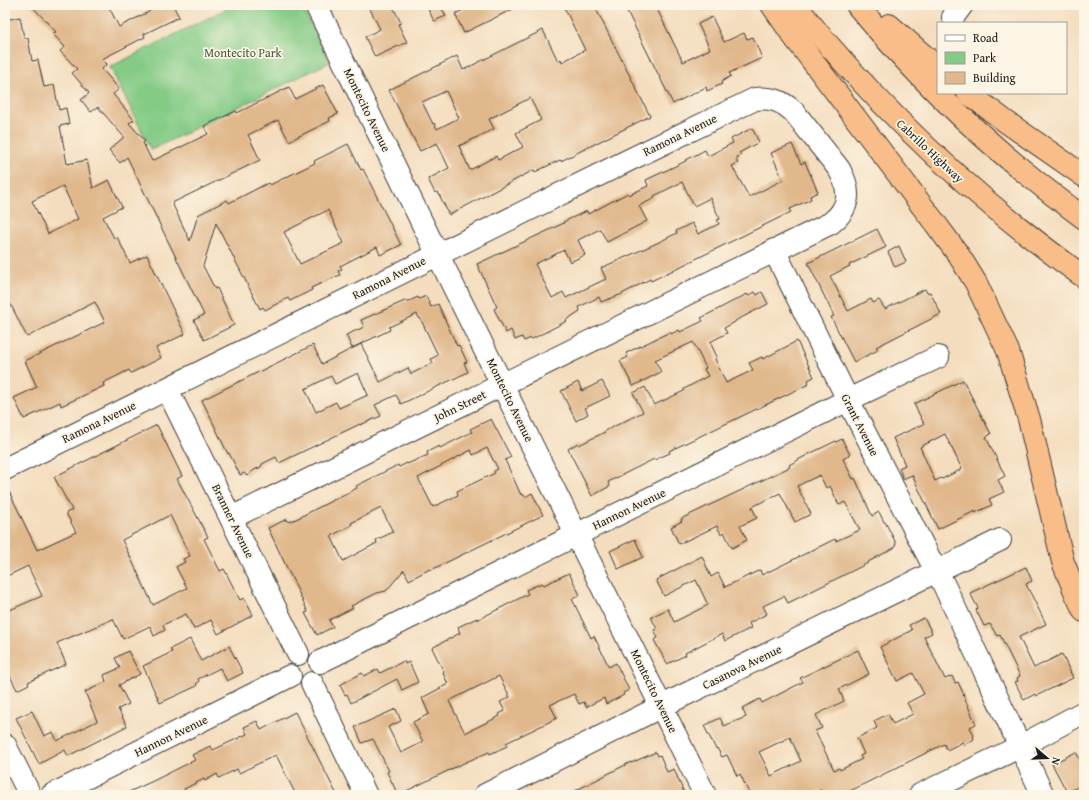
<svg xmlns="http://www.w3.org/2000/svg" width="1089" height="800" font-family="'Gentium Book Plus',serif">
<rect width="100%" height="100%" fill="#fcf5e5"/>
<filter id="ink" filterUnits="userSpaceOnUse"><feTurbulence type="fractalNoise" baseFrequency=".025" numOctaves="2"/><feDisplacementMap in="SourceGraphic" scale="8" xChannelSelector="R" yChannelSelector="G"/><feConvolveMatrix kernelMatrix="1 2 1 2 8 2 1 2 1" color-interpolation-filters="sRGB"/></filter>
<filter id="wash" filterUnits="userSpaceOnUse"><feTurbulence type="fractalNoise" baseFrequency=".012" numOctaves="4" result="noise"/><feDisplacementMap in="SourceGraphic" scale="16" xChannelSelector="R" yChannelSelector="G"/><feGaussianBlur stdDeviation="0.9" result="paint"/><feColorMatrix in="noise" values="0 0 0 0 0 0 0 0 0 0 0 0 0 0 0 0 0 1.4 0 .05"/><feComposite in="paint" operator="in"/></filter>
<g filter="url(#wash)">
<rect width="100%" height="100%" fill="#f4ddbe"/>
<path fill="#84cb86" stroke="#507451" d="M234,5H301L330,62L151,150L110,67Z"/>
<g id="blocks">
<g fill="#e0b88c" fill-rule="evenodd">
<path d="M31,5H108L119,27L150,11L147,5H173L179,17L144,34L145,37L102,59L107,64L102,69L119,89L113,94L134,120L129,123L145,141L143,143L152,161L208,134L204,126L236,111L237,113L289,87L295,99L323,85L338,114L329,118L330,121L289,141L278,120L248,135L260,160L172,203L190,241L198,215L227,200L229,203L268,183L270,185L315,163L314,161L348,144L361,170L363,169L401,245L380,255L377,247L340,266L342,269L338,271L340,275L311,288L312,290L290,301L288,298L265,310L263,307L260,309L216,223L203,266L215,289L217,288L234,325L204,340L194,320L204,315L127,157L120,163L109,150L124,137L98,107L91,112L81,100L89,93L72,73L77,69L60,51L65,47L52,33L56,32ZM328,210L344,243L300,264L284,232Z"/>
<path d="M368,5H392L401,23L398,24L407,42L375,57L365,37L380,29Z"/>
<path d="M426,5H440L446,16L434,21Z"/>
<path d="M473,5H521L464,33L455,14Z"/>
<path d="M563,5H594L650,116L561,161L560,160L535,172L534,170L449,215L438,192L435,193L428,179L449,168L437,143L420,151L389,90L457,56L463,70L543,30L558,61L561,59L562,62L585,50ZM446,91L459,118L437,129L434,123L433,124L422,102ZM530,98L541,120L516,133L523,147L498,160L496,156L470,170L459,146L494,129L489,119Z"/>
<path d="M624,5H655L683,62L710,49L698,24L712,17L724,42L744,33L747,39L753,37L762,58L729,73L731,76L721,82L722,84L707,91L706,87L673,104Z"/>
<path d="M20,17L24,38H28L32,61L38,60L44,87L54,85L59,110L66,108L69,124L60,126L67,164L87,160L93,188L109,180L122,207L103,217L114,238L117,237L130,263L147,255L185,334L156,348L161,358L131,373L129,370L103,383L104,386L61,406L60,402L24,419L14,398L37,387L25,361L105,322L95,302L27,337L5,293V20ZM63,186L78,219L48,234L32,201Z"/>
<path d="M752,128L759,142L739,153L741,155L737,157L738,159L736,160L738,163L732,166L749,197L783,180L771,153L792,144L801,164L805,162L818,192L810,196L811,199L790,209L791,212L651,281L650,279L620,295L601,302L599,297L579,307L580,311L566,320L567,321L532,339L531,338L524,341L522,337L515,340L511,330L506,333L494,309L497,307L477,264L564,223L563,222L587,211L588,214L628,193L629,195L648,186L646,180L686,161V160L705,150L708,156L733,143L731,139ZM682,182L694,206L710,198L720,219L717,220L719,224L698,234L692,223L676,231L677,233L657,243L601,268L606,279L566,298L563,292L552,298L535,264L564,250L570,262L585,255L578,240L600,229L607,242L647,221L639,206L655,198L654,196Z"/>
<path d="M877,229L886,247L849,265L850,266L830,276L848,311L871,299L873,303L879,300L885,309L925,289L927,293L930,292L941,314L876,347L878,350L854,362L831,317L834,316L808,263Z"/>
<path d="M899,246L906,262L895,267L888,252Z"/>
<path d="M755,292L757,295L762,292L768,304L735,321V322L724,328L727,333L710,342L717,357L715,359L726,383L753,370L749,363L762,357L763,359L797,341L814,377L808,380L809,384L669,451L670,453L654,460V459L608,482L610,486L592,496L568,449L578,443L579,445L605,432V431L643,412L633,393L645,387L654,405L684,391V389L708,376L704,369L706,368L693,342L655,360L661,372L633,386L620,361L628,357L626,353L670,332L671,334L679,330L680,332L703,321L701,318L747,294L748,296Z"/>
<path d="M426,296L431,307L438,304L457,346L459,345L467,362L464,363L468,372L401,404L396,395L375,405L381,416L360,425V424L279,463L276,457L262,464L261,467L254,470L247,476L244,473L240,475L229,453L228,454L202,400L313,345L322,364L361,344L380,382L408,368L411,374L433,363L431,359L438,355L420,318H419L417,314L389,327L390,330L352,348L346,335L364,327L361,320L407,300V302L418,297L419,299ZM358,373L368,395L339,408L336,402L316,412L305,389L331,376L335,384Z"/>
<path d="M963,380L991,434L986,437L1005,476L998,480L1004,492L989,499L992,505L975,513V511L938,529L912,475L903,479L899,468L905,465L893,438L924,424L914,404ZM945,434L962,469L942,479L941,478L935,481L920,447Z"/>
<path d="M602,381L610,396L585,408L588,414L576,421L561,391L578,382L582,391Z"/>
<path d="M491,419L511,457L505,460L521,495L523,494L525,497L532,493L543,515L431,570L430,569L409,580L404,570L386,591L377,593L351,606L353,608L329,620L333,627L317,635L305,613L308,612L268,528L287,519L288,522L296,519L357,488L356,486L398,465L399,467L407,463V464L428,455L427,452L439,446L440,448L472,432L470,429ZM487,448L498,469L494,471L495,473L457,491L458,495L433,507L418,478L471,450L473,455ZM381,508L393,532L376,540L377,543L343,561L331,536L352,525L351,523Z"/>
<path d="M157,425L182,476L177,479L208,537L204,539L220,571L224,569L240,600L244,598L253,615L218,634L211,620L194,629L186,614L163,625L165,630L154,636L150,626L123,639L113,619L57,643L66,664L28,682L29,684L17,690L5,666V612L42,596L28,566L5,577V483L37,550L76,532L66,513L72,510L54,477ZM170,515L190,556L183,559L185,562L176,567L187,588L153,605L122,540Z"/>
<path d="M842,439L850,455L843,459L853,479L855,478L872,516L879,512L884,522H885L896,543L894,548L868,562V563L788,603L784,596L763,606L767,614L749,623L751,628L725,641L722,634L685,653L686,655L667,664L654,640L658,638L654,630L657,629L651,617L668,609L674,622L708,605L696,580L664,596L656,580L702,556L711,577L718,573L725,587L760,570L762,575L835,539L836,541L860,530L845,502L839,505L830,486L826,488L820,475L797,486L811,514L795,522L780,493L752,507L757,518L740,526L747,540L732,548L724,532L721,534L717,526L679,544L671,527L682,521L681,519L689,515L790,467L789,465L809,454L836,441V442Z"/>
<path d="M635,539L643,557L618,569L610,551Z"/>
<path d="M1026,567L1032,581L1026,584L1046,624L1019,637L1034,668L1062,654L1073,678L1036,696L1035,694L1024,700L1015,682L1018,681L1017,678L1020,676L1000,635L997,636L990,624L984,626L976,610L978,608L970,593Z"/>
<path d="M569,573L580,595L572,599L591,638L594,636L609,667L616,663L629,690L623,693L624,695L606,704L604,698L586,707L584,702L579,704L574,694L550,705L557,718L506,743L507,746L490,754L489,752L466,762L398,795L387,772L389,771L373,739L362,743L355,727L396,709L401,721L388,727L401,753L423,742L413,722L429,714L422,698L448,684L443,673L444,672L432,648L460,633L458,627L477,618V620L528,594L526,590L542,583L544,585ZM499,676L510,697L500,702L505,711L499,714L500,716L465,733L449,701Z"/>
<path d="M924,618L932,633L924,637L945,679L952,676L955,683L958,682L964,695H963L976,724L970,727L974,736L973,737L974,739L964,745L963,742L947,750L944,744L842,795H823L821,790L811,795H750L740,774L737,776L727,755L722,757L717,748L716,749L704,726L720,718L724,726L746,717L742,708L760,699L762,703L803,682L800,678L858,650L869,674L839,689L844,701L816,715L822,728L815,731L834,770L839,768L840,770L862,759L860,756L864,754L857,738L877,728L874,721L888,714L893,724L913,714L907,703L924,694L913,673L897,681L880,647L912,630L909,625ZM790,737L801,761L771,776L759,752Z"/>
<path d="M190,639L201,661L229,646L243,673L227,681L220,668L198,679L199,682L196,684L197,686L160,703L143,666L172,652L170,649Z"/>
<path d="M128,651L140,674L119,685L129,704L118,709L127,726L68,756L65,750L39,764L16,718L32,711L44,736L53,732L57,741L97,721L85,692L106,682L104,675L120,668L115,658Z"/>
<path d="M404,661L405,664L409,662L418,682L402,690L397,679L351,703L347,694L345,695L340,685L362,673L364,676L378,669L380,673Z"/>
<path d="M295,712L337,795H296L276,755L239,773L237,769L219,778L217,774L205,781L204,779L184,789L187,795H122L151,782L195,760L192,755L210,746L213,750L247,734L244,727L257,721L261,730Z"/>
<path d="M656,752L658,756L660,755L667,772L674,769L685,795H567L631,762V763Z"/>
<path d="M1076,752L1084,768V784L1067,792L1052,764Z"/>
</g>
</g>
</g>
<g filter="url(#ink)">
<use href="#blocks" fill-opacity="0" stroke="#3c3934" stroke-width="1"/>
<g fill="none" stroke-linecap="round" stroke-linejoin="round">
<defs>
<g id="minor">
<path d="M316,5L430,239L705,795"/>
<path d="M953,17L962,5"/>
<path d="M774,250L848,400L936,571L943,583L1043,795"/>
<path d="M167,389L298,654"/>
<path d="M5,469L629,160L755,99C772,97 782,101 794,112L839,169C851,190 851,207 831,223L231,518"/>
<path d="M320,662L848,400L938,357"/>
<path d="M312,683L366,795"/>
<path d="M5,745L30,795"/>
<path d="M52,795L290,676"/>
<path d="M485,795L662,706L1000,540"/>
<path d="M920,795L1019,747L1084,712"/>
</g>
<g id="highway">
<path d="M772,5L792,34L935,223L958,254L976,283L1008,351L1029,419L1063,562L1076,594L1084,611"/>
<path d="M795,5C879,109 975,199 1084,277"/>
<path d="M857,5C923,85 1000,157 1084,218"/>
<path d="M889,25L938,68"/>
<path d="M968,93L1005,121L1084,176"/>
</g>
</defs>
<use href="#minor" stroke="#3c3934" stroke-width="24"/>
<use href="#highway" stroke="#3c3934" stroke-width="24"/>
<use href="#minor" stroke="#fff" stroke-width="22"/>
<use href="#highway" stroke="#f8bd89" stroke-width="22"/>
</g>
</g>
<g text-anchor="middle" stroke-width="3.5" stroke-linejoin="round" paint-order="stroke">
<g font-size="12" fill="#405941" stroke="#fcf5e5">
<text x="243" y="57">Montecito Park</text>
</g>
<g font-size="12" fill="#1c1c1c" stroke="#fcf5e5">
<text transform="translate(367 110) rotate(64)" y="4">Montecito Avenue</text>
<text transform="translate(680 135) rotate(-26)" y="4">Ramona Avenue</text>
<text transform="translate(930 151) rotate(43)" y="4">Cabrillo Highway</text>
<text transform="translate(389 278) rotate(-27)" y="4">Ramona Avenue</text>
<text transform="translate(510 400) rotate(64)" y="4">Montecito Avenue</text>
<text transform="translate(460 406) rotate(-26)" y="4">John Street</text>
<text transform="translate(99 422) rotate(-26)" y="4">Ramona Avenue</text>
<text transform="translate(860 425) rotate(63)" y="4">Grant Avenue</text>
<text transform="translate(629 509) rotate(-26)" y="4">Hannon Avenue</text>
<text transform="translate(233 521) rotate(64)" y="4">Branner Avenue</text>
<text transform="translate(742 667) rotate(-26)" y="4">Casanova Avenue</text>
<text transform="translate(654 691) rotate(64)" y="4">Montecito Avenue</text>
<text transform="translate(171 736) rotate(-26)" y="4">Hannon Avenue</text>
</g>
</g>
<rect width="1089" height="800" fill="none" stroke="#fcf5e5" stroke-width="20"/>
<rect x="937" y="22" width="130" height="72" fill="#fcf5e5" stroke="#a29e95"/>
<rect x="945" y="35" width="20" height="6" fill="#ffffff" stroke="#a29e95"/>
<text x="973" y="42" font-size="12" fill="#1c1c1c">Road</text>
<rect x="945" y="52" width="20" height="12" fill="#84cb86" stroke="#a29e95"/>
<text x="973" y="62" font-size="12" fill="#1c1c1c">Park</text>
<rect x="945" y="72" width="20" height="12" fill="#e0b88c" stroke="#a29e95"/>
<text x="973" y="82" font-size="12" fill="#1c1c1c">Building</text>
<g transform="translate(1047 758) rotate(109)" stroke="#fcf5e5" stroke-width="3" paint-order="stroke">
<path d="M0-3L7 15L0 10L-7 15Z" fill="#1c1c1c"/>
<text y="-6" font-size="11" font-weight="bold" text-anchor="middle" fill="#1c1c1c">N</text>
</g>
</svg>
